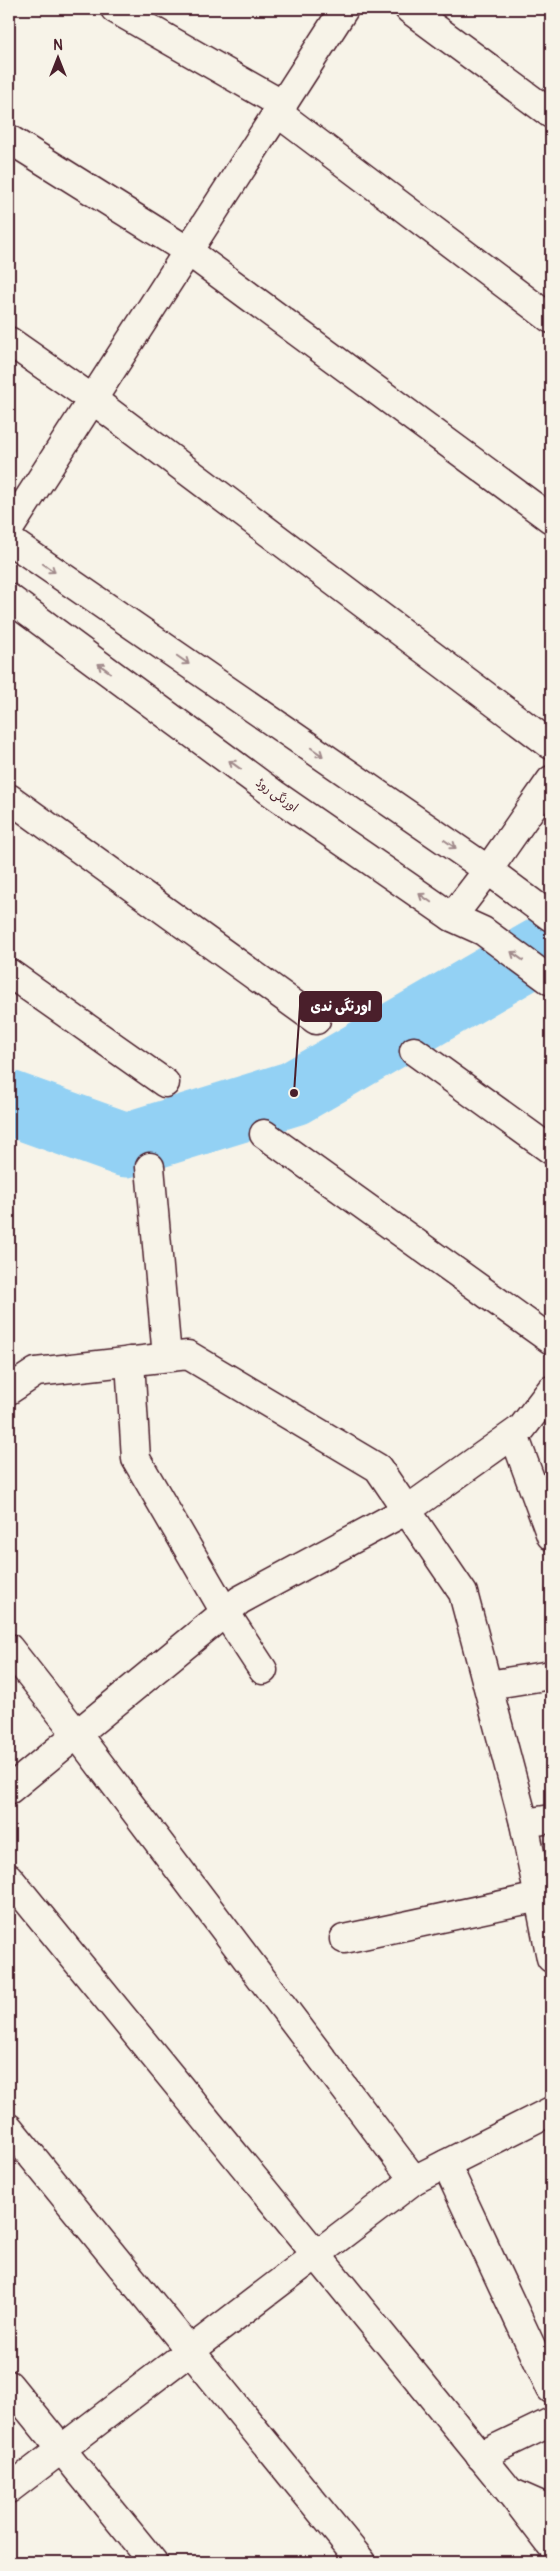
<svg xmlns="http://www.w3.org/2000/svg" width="560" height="2571" font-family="Pangolin,'Playpen Sans Arabic',sans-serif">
<rect width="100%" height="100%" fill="#f7f3e8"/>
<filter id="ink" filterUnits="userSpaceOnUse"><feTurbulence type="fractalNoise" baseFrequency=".02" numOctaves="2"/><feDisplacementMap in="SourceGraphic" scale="10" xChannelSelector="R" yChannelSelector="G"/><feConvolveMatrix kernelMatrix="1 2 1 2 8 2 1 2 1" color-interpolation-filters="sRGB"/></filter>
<g filter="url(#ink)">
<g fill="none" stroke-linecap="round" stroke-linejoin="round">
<path stroke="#93d1f4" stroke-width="65" d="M9,1103L126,1145L294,1093L551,944"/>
<defs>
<g id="minor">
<path d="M115,9L283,105"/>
<path d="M409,9L551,114"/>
<path d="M278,113L551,319"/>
<path d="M9,139L188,251L551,519"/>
<path d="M9,341L92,399L551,745"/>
<path d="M9,798L316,1020"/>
<path d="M452,917L488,870L551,780"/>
<path d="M9,973L165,1083"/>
<path d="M414,1051L551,1150"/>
<path d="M264,1134L551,1340"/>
<path d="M150,1167L167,1357"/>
<path d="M130,1361L136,1459L225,1612L263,1670"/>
<path d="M9,1390L36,1372L188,1355L378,1468L463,1593L524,1823L551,1819"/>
<path d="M514,1435L551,1536"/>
<path d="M9,1648L76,1733L414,2180"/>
<path d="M488,1685L551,1675"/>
<path d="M9,1790L240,1600L407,1510L522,1428L551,1390"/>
<path d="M524,1823L551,1958"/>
<path d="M9,1878L510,2492L551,2510"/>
<path d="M344,1939L539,1897"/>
<path d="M9,2128L362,2562"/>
<path d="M446,2164L551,2389"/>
<path d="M9,2385L153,2562"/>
<path d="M480,2456L551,2422"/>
<path d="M9,2489L414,2180L551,2111"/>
<path d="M511,2493L551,2545"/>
</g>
<path id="tertiary" d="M9,529L344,9"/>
<g id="primary">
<path d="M9,540L488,870L551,917"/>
<path d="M9,598L274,794L452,917L483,931L551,981"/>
</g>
</defs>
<use href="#minor" stroke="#4a1f2b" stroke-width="31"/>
<use href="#tertiary" stroke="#4a1f2b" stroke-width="31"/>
<use href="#primary" stroke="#4a1f2b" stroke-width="31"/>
<use href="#minor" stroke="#f7f3e8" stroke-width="28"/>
<use href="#tertiary" stroke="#f7f3e8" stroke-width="28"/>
<use href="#primary" stroke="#f7f3e8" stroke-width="28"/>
</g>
<defs><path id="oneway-shaft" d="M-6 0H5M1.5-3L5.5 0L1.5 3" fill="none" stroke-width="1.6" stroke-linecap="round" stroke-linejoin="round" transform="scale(1.25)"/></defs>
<g stroke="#a0898a">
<use href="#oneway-shaft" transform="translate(49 568) rotate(35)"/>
<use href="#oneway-shaft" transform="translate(183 660) rotate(35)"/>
<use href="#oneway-shaft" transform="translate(104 668) rotate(-144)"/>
<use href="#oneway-shaft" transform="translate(317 752) rotate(35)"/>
<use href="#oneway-shaft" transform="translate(235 765) rotate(-144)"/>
<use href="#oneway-shaft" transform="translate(450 844) rotate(35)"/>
<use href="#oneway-shaft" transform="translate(425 898) rotate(-145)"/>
<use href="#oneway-shaft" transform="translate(517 956) rotate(-144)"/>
</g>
</g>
<g text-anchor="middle" stroke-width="4" stroke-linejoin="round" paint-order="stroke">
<g font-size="12" fill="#4a1f2b" stroke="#f7f3e8">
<text transform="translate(277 795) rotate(35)" y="4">اورنگی روڈ</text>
</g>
</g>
<path fill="none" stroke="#4a1f2b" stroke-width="2" d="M294 1093L300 1006"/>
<circle fill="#4a1f2b" stroke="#f7f3e8" stroke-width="2" cx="294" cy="1093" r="5"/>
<rect fill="#4a1f2b" stroke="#4a1f2b" stroke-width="2" x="300" y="992" width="81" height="29" rx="5"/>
<g font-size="14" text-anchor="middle" font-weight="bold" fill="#fff">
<text x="341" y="1011">اورنگی ندی</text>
</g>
<rect width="560" height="2571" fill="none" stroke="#f7f3e8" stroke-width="30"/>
<rect x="15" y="15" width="530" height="2541" fill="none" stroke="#4a1f2b" stroke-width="2" filter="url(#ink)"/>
<g transform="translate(58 58)" stroke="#f7f3e8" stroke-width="4" paint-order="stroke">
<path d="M0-4L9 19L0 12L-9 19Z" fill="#4a1f2b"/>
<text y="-8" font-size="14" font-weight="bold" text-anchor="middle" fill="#4a1f2b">N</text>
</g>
</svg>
